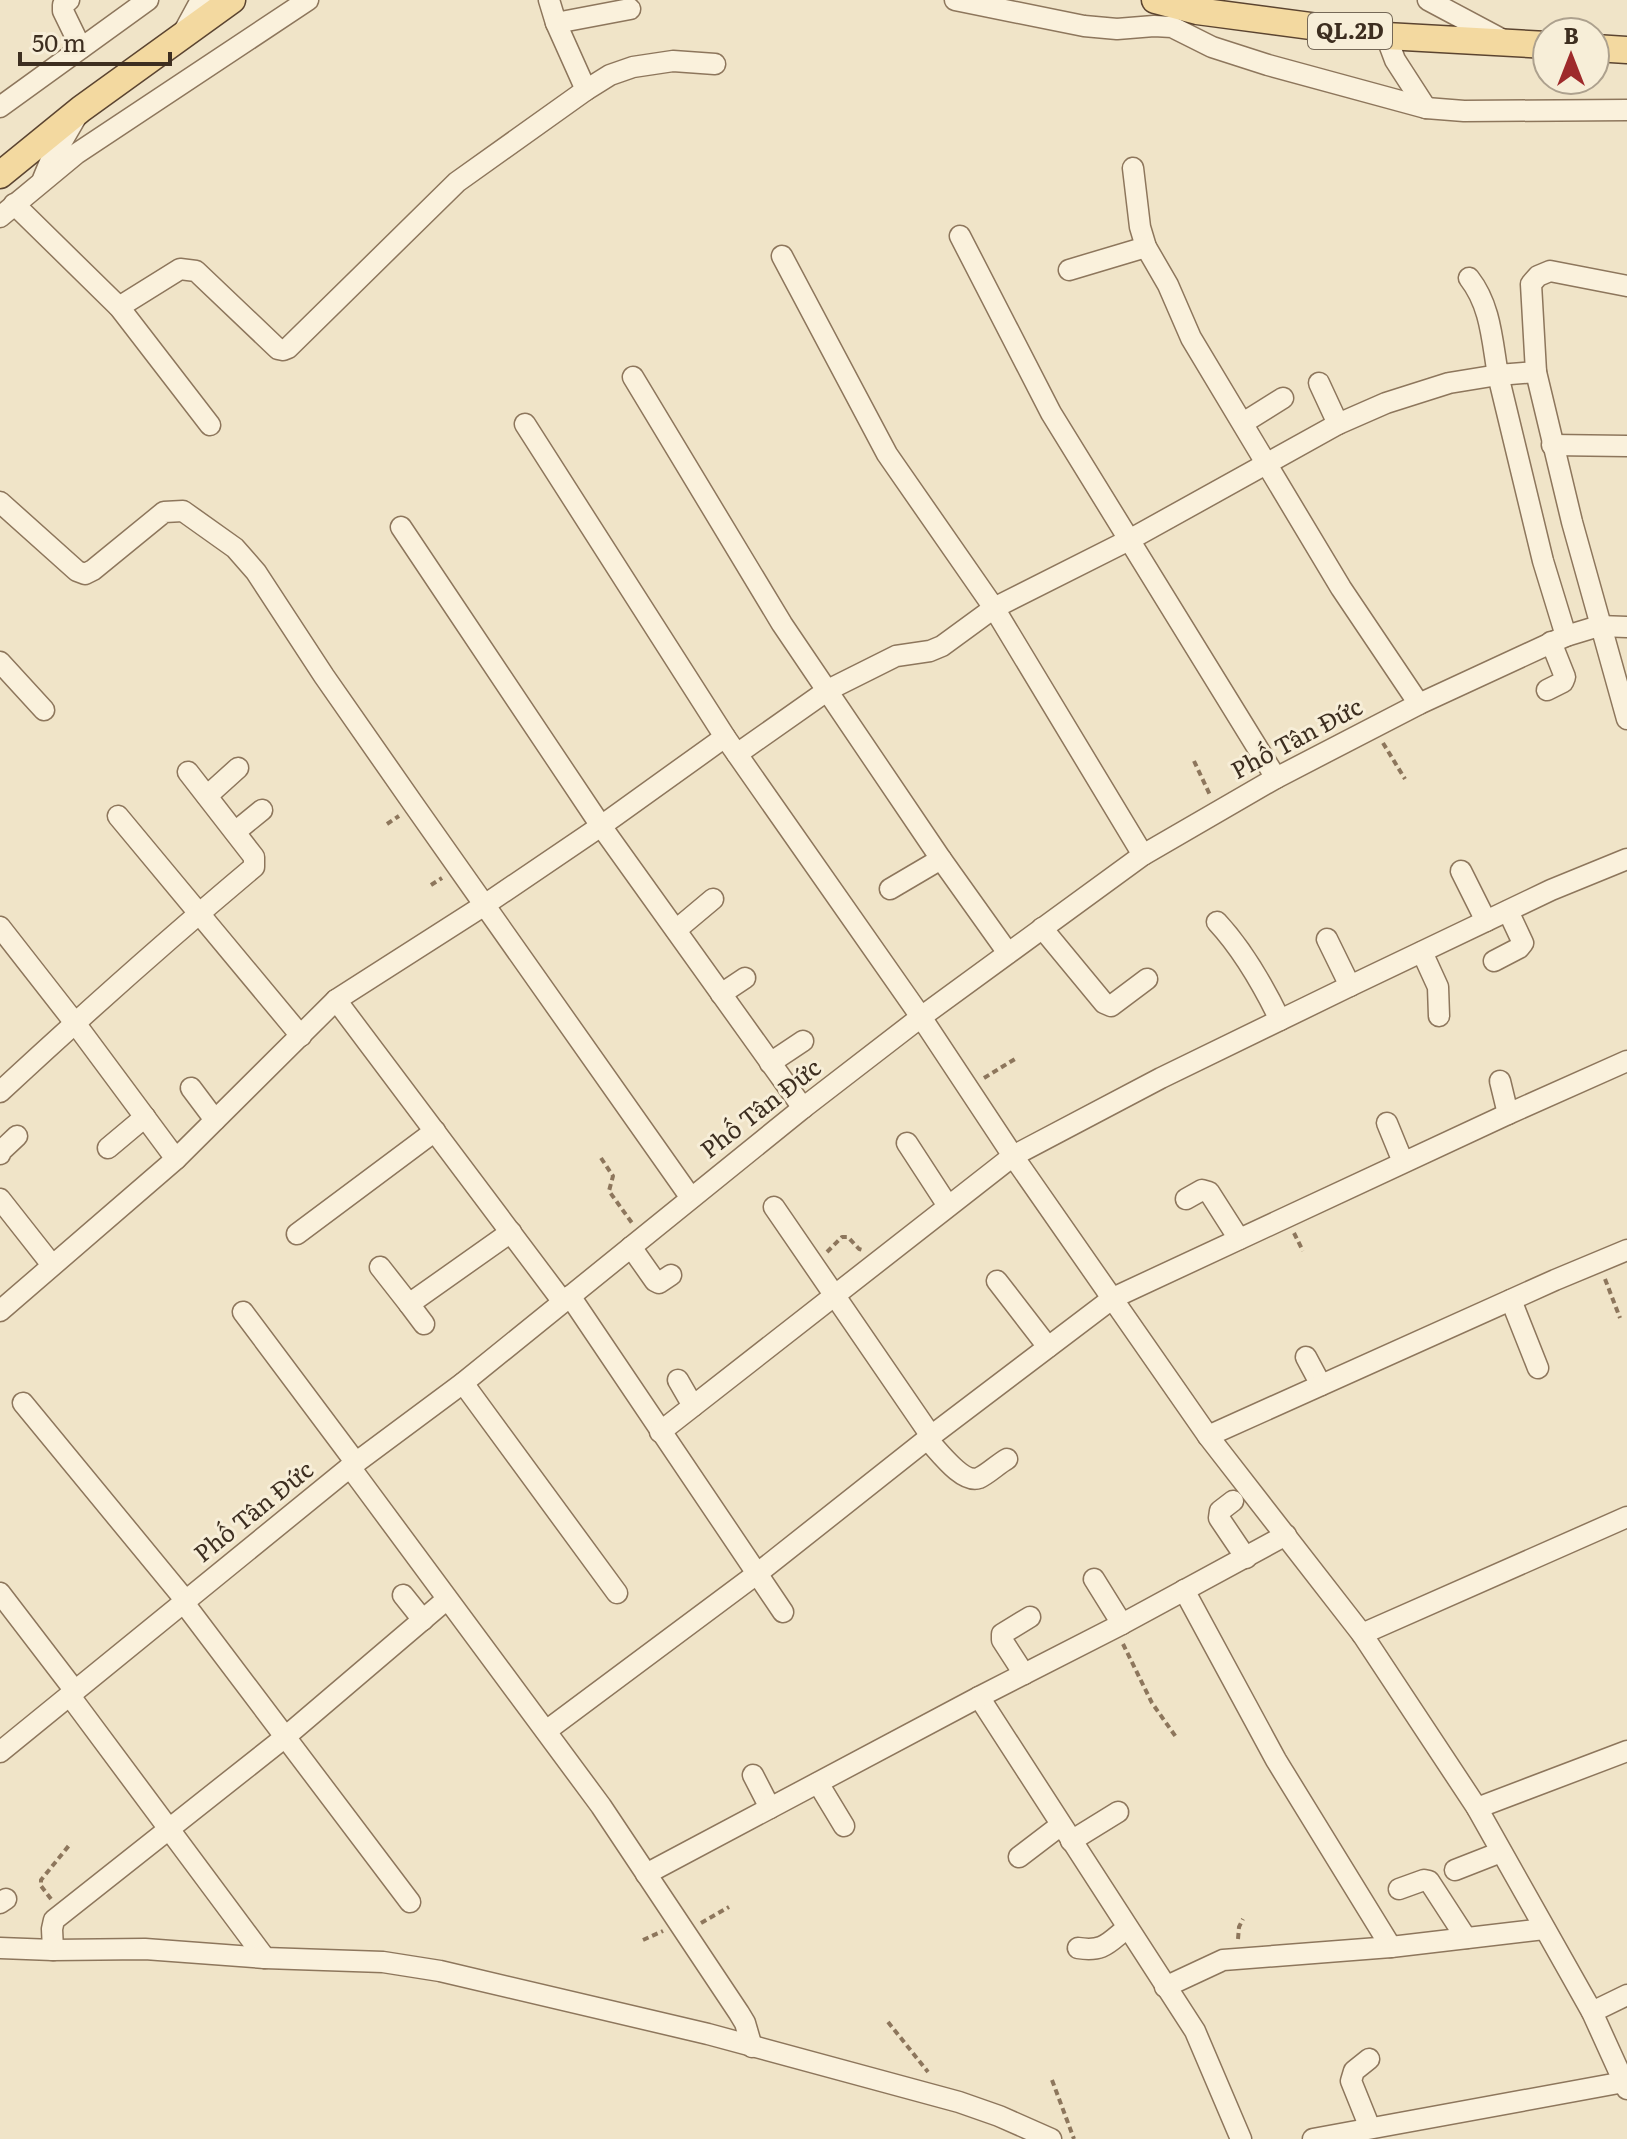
<svg xmlns="http://www.w3.org/2000/svg" width="1627" height="2139" font-family="Literata,serif">
<rect width="100%" height="100%" fill="#f0e4c8"/>
<g fill="none" stroke-linecap="round" stroke-linejoin="round">
<defs>
<g id="minor">
<path d="M69,0L63,5V11L81,48"/>
<path d="M549,0L556,23L586,90"/>
<path d="M955,0L1084,26L1117,29L1154,26L1172,27L1212,47L1268,65L1426,108L1464,111L1627,110"/>
<path d="M1428,0L1505,41"/>
<path d="M556,23L630,9"/>
<path d="M182,35L201,0"/>
<path d="M1386,36L1395,60L1426,108"/>
<path d="M0,107L148,0"/>
<path d="M1133,168L1140,227L1146,247L1168,285L1191,338L1341,588L1419,704"/>
<path d="M43,179L50,162L75,119"/>
<path d="M14,204L119,307L210,425"/>
<path d="M0,217L76,154L308,0"/>
<path d="M960,236L1051,413L1276,778"/>
<path d="M782,256L887,454L994,608L1143,855"/>
<path d="M1069,270L1146,247"/>
<path d="M1469,278C1491,306 1492,341 1498,375L1536,372"/>
<path d="M1627,286L1550,271L1538,276L1531,284L1536,372L1572,522L1627,719"/>
<path d="M119,307L180,269L196,271L278,349L283,350L288,348L457,182L586,90L610,75L633,67L673,61L715,64"/>
<path d="M633,377L782,624L941,859L1008,953"/>
<path d="M1319,383L1338,424"/>
<path d="M1243,423L1283,398"/>
<path d="M525,424L725,737L921,1017L1013,1156L1208,1436L1362,1634L1477,1808L1592,2012L1627,2089"/>
<path d="M1552,445L1627,446"/>
<path d="M0,502L77,571L85,574L93,570L164,512L183,511L235,548L256,572L324,676L414,805L691,1198"/>
<path d="M401,527L601,826L803,1108"/>
<path d="M0,662L44,710"/>
<path d="M1547,690L1563,682L1565,677L1551,642"/>
<path d="M737,754L828,690L896,656L930,651L942,646L994,608L1129,540L1338,424L1386,403L1449,383L1498,375L1543,561L1566,636"/>
<path d="M207,796L238,768"/>
<path d="M118,816L301,1036"/>
<path d="M235,832L262,810"/>
<path d="M1461,871L1486,921"/>
<path d="M890,889L941,859"/>
<path d="M1217,922C1243,950 1263,985 1280,1020"/>
<path d="M0,927L75,1023L176,1159"/>
<path d="M1042,928L1104,1003L1111,1006L1147,979"/>
<path d="M676,930L713,899"/>
<path d="M1327,939L1350,986"/>
<path d="M1422,952L1438,987L1439,1016"/>
<path d="M1494,961L1519,948L1523,943L1508,911"/>
<path d="M721,994L745,978"/>
<path d="M336,1000L563,1302"/>
<path d="M770,1063L803,1041"/>
<path d="M1500,1081L1508,1114"/>
<path d="M191,1088L215,1120"/>
<path d="M0,1092C83,1015 167,940 254,867V857L188,772"/>
<path d="M1387,1123L1403,1162"/>
<path d="M907,1143L948,1206"/>
<path d="M108,1148L145,1117"/>
<path d="M0,1154L1,1151L17,1136"/>
<path d="M0,1199L52,1265"/>
<path d="M1186,1199L1202,1190L1209,1192L1239,1239"/>
<path d="M774,1207L931,1436"/>
<path d="M297,1234L435,1131"/>
<path d="M631,1247L655,1281L659,1283L671,1275"/>
<path d="M380,1267L409,1304L511,1232"/>
<path d="M997,1281L1048,1347"/>
<path d="M570,1296L783,1612"/>
<path d="M1511,1300L1538,1368"/>
<path d="M409,1304L424,1324"/>
<path d="M0,1311L176,1159L336,1000L483,906L601,826L725,737"/>
<path d="M243,1312L356,1463"/>
<path d="M1306,1357L1321,1385"/>
<path d="M678,1380L693,1406"/>
<path d="M463,1383L617,1593"/>
<path d="M23,1403L186,1601"/>
<path d="M660,1432L1013,1156L1161,1078L1350,986L1551,890L1627,859"/>
<path d="M1208,1436L1555,1280L1627,1250"/>
<path d="M927,1439C938,1450 962,1484 979,1478C988,1474 998,1464 1007,1459"/>
<path d="M350,1467L601,1806L739,2013L745,2023L752,2047"/>
<path d="M1233,1501L1220,1511L1219,1518L1246,1558"/>
<path d="M1094,1579L1122,1624"/>
<path d="M1184,1590L1276,1760L1391,1947"/>
<path d="M0,1593L75,1691"/>
<path d="M403,1595L423,1620"/>
<path d="M184,1603L410,1902"/>
<path d="M1362,1634L1627,1517"/>
<path d="M1024,1674L1002,1640V1634L1030,1617"/>
<path d="M70,1696L265,1958"/>
<path d="M979,1697L1195,2031L1241,2139"/>
<path d="M546,1731L758,1573L931,1436L1113,1298L1508,1114L1627,1061"/>
<path d="M0,1752L350,1467L463,1383L803,1108L921,1017L1143,855L1276,778L1419,704L1566,636L1599,626L1627,627"/>
<path d="M753,1775L770,1808"/>
<path d="M818,1783L844,1826"/>
<path d="M1477,1808L1627,1751"/>
<path d="M1071,1841L1118,1812"/>
<path d="M1019,1857L1061,1825"/>
<path d="M1455,1870L1501,1852"/>
<path d="M646,1874L979,1697L1122,1624L1286,1535"/>
<path d="M1399,1889L1424,1880L1429,1881L1466,1938"/>
<path d="M0,1903L6,1899"/>
<path d="M0,1948L53,1950L145,1949L265,1958L383,1962L440,1971L708,2034L959,2102L999,2116L1051,2139"/>
<path d="M1078,1948C1104,1952 1108,1943 1127,1928"/>
<path d="M53,1950L52,1929L54,1920L284,1738L446,1600"/>
<path d="M1165,1987L1223,1960L1391,1947L1544,1929"/>
<path d="M1592,2012L1627,1995"/>
<path d="M1369,2059L1354,2071L1351,2081L1370,2128"/>
<path d="M1313,2139L1624,2082"/>
</g>
<g id="major">
<path d="M1155,0L1197,11L1386,36L1547,45"/>
<path d="M1595,48L1627,50"/>
<path d="M0,175L81,109L232,0"/>
</g>
</defs>
<use href="#minor" stroke="#8d765c" stroke-width="23"/>
<use href="#major" stroke="#5b4430" stroke-width="29"/>
<g stroke="#8d765c" stroke-width="4" stroke-dasharray="6 4" stroke-linecap="butt">
<path d="M1383,743L1405,779"/>
<path d="M1194,761L1210,795"/>
<path d="M387,824L399,816"/>
<path d="M431,885L442,878"/>
<path d="M984,1078L1015,1059"/>
<path d="M601,1158L613,1176L609,1191L632,1223"/>
<path d="M1294,1233L1303,1251"/>
<path d="M827,1252L842,1237H848L859,1249L863,1250"/>
<path d="M1605,1279L1620,1318"/>
<path d="M1123,1644L1152,1703L1176,1737"/>
<path d="M51,1899L41,1886V1880L71,1843"/>
<path d="M701,1923L729,1907"/>
<path d="M1238,1939L1239,1927L1243,1919"/>
<path d="M643,1940L663,1931"/>
<path d="M888,2022L928,2072"/>
<path d="M1052,2080L1074,2139"/>
</g>
<use href="#minor" stroke="#faf1dc" stroke-width="20"/>
<use href="#major" stroke="#f3d9a0" stroke-width="26"/>
</g>
<g text-anchor="middle" stroke-width="6" stroke-linejoin="round" paint-order="stroke">
<rect fill="#f7eed8" stroke="#756857" stroke-width="2" x="1308" y="13" width="84" height="36" rx="6"/>
<g font-size="22" font-weight="bold" fill="#3d2e20">
<text x="1350" y="39">QL.2D</text>
</g>
<g font-size="24" fill="#3d2e20" stroke="#f7eed8">
<text transform="translate(1297 739) rotate(-28)" y="8">Phố Tân Đức</text>
<text transform="translate(761 1109) rotate(-38)" y="8">Phố Tân Đức</text>
<text transform="translate(254 1512) rotate(-39)" y="8">Phố Tân Đức</text>
</g>
</g>
<g transform="translate(1571 56)"><circle r="38" fill="#f7eed8" stroke="#ada18e" stroke-width="2"/>
<path d="M0-6L14 30L0 20L-14 30Z" fill="#9e2a2b"/>
<text y="-12" font-size="22" font-weight="bold" text-anchor="middle" fill="#3d2e20">B</text>
</g>
<path d="M20 52v12h150v-12" fill="none" stroke="#3d2e20" stroke-width="4"/>
<text x="32" y="52" font-size="24" fill="#3d2e20" stroke="#f7eed8" stroke-width="6" paint-order="stroke">50 m</text>
</svg>
